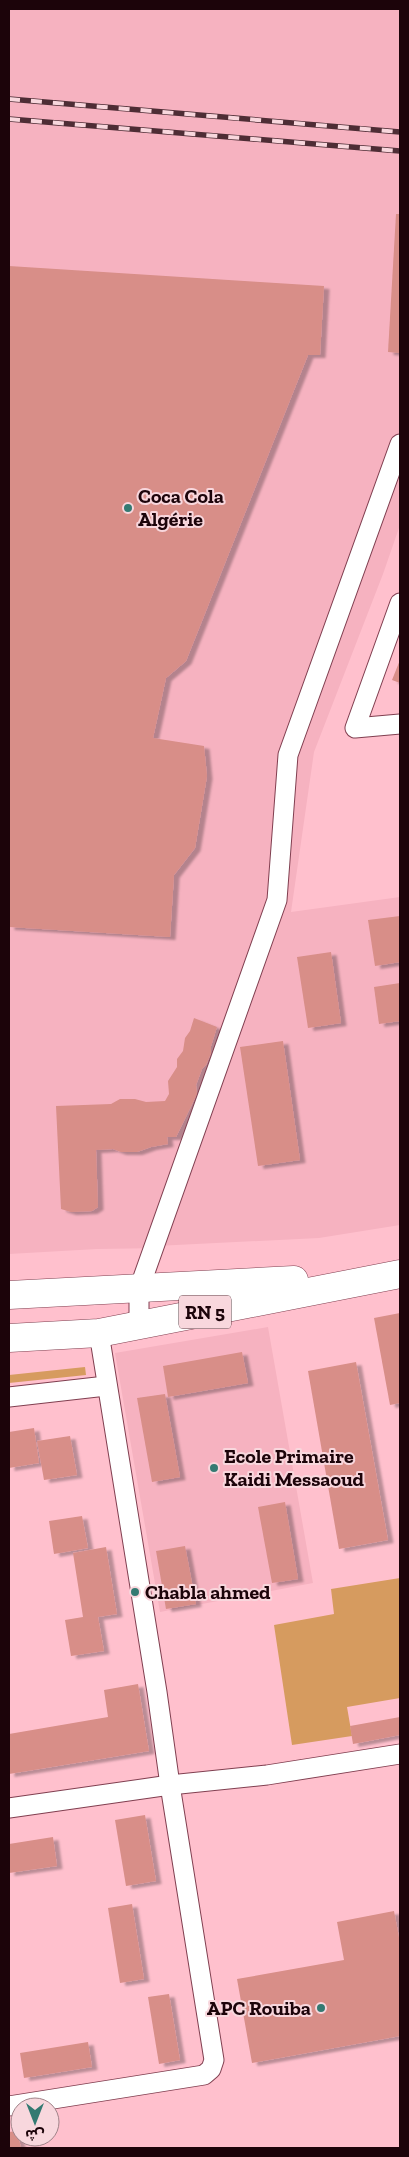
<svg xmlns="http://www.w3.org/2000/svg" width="409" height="2157" font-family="'Zilla Slab','Noto Sans Arabic',serif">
<defs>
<filter id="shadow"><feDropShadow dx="5.5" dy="3" stdDeviation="1" flood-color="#0004"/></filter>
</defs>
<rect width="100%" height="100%" fill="#ffc0cd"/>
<g fill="#f6b2c0">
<path d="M9,9H400V525L383,574L314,752L291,912L400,897V1225L319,1238L156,1246L164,1248L97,1249L9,1254Z"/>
<path d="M268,1327L313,1583L160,1612L115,1353Z"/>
</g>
<g fill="#d69b5f">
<path d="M85,1367L86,1375L9,1383V1375Z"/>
<path d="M400,1578V1698L347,1707L352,1736L292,1745L274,1625L334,1614L331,1589Z"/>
</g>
<g fill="#d88e88" filter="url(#shadow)">
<path d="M396,214H400V353L388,352Z"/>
<path d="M9,266L324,286L320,355H308L186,661L166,678L153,738L204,746L207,776L195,848L174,875L170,937L9,927Z"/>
<path d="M400,660V683L392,680Z"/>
<path d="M400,916V962L375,966L368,920Z"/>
<path d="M331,952L341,1023L308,1028L297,957Z"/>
<path d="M400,983V1021L379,1024L374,987Z"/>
<path d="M194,1018L217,1027L211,1046V1053L206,1065L202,1069L196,1085L197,1094L176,1137H167L168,1144L151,1147L137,1152H121L113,1149L96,1150L98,1207L92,1211L71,1212L61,1209L56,1106L111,1104L120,1099H135L146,1102L165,1101L169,1094L168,1081L177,1067V1059L183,1051L185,1038L190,1031Z"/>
<path d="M283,1041L300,1160L258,1166L240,1047Z"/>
<path d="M400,1313V1403L390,1405L374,1318Z"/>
<path d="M242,1352L248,1383L168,1397L163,1366Z"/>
<path d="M356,1362L388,1540L339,1549L308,1371Z"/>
<path d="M165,1394L180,1477L152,1482L137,1398Z"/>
<path d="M34,1428L39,1463L9,1468V1432Z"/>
<path d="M70,1436L77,1475L44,1480L37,1441Z"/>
<path d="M285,1502L298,1579L272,1583L258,1507Z"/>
<path d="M82,1516L88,1548L54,1554L49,1521Z"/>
<path d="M185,1546L196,1604L166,1609L156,1551Z"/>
<path d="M106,1547L117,1614L98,1617L104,1651L71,1656L65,1620L83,1617L73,1553Z"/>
<path d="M138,1684L149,1751L9,1774V1734L108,1717L104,1690Z"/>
<path d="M400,1717V1735L353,1744L350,1726Z"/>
<path d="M145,1815L156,1881L126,1886L115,1820Z"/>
<path d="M53,1837L57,1866L9,1873V1844Z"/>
<path d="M132,1904L144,1979L120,1983L108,1908Z"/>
<path d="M394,1911L400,1943V2036L252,2063L237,1979L344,1960L337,1922Z"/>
<path d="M169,1994L180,2060L159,2064L148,1997Z"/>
<path d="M88,2042L92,2067L24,2078L20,2053Z"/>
<path d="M17,2131L21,2148H9V2132Z"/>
</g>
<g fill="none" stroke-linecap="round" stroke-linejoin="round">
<defs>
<g id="street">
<path d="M400,603L355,728L400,724"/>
<path d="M139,1324V1289L277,900L288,755L400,444"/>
<path d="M9,1397L106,1386"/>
<path d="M9,1808L170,1785L267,1775L400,1754"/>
<path d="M9,2106L204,2075L211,2069L214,2060L170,1785L157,1692L99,1333"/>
</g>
<g id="highway">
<path d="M9,1295L294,1280"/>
<path d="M9,1338L99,1333L400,1274"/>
</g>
</defs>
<use href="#street" stroke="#803f50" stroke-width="21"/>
<use href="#highway" stroke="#803f50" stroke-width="29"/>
<use href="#street" stroke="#fff" stroke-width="19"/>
<use href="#highway" stroke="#fff" stroke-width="28"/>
<defs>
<g id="rail">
<path d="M9,99L400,132"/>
<path d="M9,119L400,151"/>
</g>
</defs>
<use href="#rail" stroke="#4e2d35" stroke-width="5.5"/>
<use href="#rail" stroke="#f8d7dd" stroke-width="4" stroke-dasharray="11" stroke-linecap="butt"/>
</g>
<g fill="#347a72" stroke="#f8d7dd" stroke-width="2">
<circle cx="128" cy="508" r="5"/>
<circle cx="214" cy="1468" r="5"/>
<circle cx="135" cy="1592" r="5"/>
<circle cx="321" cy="2008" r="5"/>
</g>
<g text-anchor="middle" stroke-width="4" stroke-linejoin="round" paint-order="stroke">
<rect fill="#f8d7dd" stroke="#5e4349" stroke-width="1" x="179" y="1295.5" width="52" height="33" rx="4"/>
<g font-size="19" font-weight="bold" fill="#1c040a">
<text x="205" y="1319">RN 5</text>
</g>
<g font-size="20" font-weight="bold" fill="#1c040a" stroke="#f8d7dd" text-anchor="start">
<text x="138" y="503">Coca Cola<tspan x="138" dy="23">Algérie</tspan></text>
<text x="224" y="1463">Ecole Primaire<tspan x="224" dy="23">Kaidi Messaoud</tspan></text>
<text x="145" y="1599">Chabla ahmed</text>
<text x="311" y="2015" text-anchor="end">APC Rouiba</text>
</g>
</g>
<rect width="409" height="2157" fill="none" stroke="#1c040a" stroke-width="20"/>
<g transform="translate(35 2122) rotate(180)"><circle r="24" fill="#f8d7dd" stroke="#a08389"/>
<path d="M0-4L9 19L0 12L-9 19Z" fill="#347a72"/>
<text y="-8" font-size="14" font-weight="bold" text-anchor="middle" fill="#1c040a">ش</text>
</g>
</svg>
